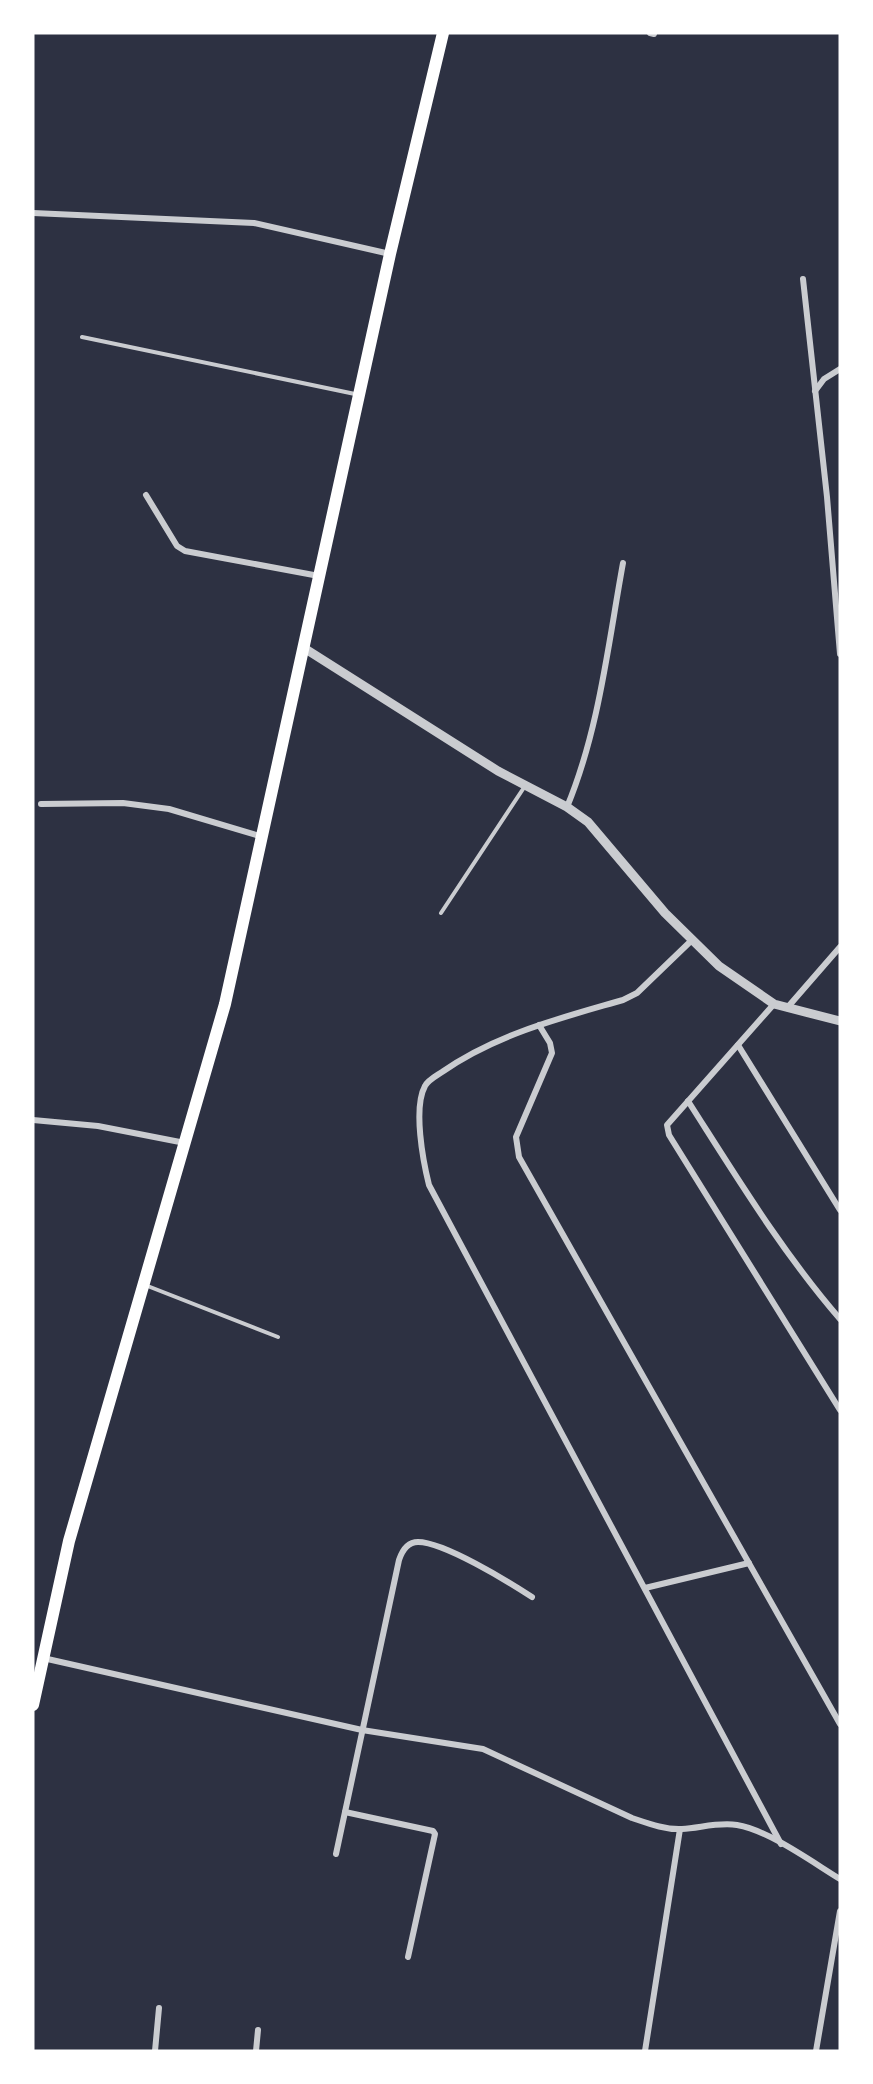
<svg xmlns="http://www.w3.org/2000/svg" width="873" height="2084" font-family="'Archivo Narrow',sans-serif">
<rect width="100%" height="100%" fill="#2d3142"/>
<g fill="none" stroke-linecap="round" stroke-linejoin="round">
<g stroke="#caccd0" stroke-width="4">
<path d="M82,337L355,394"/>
<path d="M441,913L525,786"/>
<path d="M145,1285L278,1337"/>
</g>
<g stroke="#caccd0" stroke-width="6">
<path d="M650,33L654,34"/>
<path d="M33,213L254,223L390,254"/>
<path d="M803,279L827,497L840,654"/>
<path d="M815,391L824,379L840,369"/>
<path d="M146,495L177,546L185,551L319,576"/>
<path d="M41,804L123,803L169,809L263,837"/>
<path d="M567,807C599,730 608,645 623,563"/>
<path d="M692,940L637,993L623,1000C561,1018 496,1034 442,1072C436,1076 428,1080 425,1086C413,1108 423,1161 429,1185L781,1844"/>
<path d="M774,1004L667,1125L669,1135L840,1410"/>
<path d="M787,1008L840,947"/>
<path d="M539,1025L550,1043L552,1053L516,1137L519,1157L840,1724"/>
<path d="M738,1045L840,1210"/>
<path d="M688,1101C736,1176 782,1252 840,1319"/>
<path d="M33,1120L98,1126L185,1143"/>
<path d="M645,1588L749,1563"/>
<path d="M43,1658L362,1730L483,1749L632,1818C647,1823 665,1830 682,1829C700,1828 718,1822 737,1825C768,1830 812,1862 840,1879"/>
<path d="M345,1812L433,1831L435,1834L408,1957"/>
<path d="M336,1854L399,1560C402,1551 407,1542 418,1542C444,1542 509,1582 532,1597"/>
<path d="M155,2051L159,2008"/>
<path d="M256,2051L258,2030"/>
<path d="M645,2051L680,1829"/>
<path d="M816,2051L840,1911"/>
</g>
<path stroke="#caccd0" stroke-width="9" d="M304,648L498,771L567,807L588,822L665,913L719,966L774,1004L840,1021"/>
<path stroke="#fff" stroke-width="12" d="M33,1705L69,1541L225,1004L390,254L443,33"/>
</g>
<rect width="873" height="2084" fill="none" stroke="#ffffff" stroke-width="69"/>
</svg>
